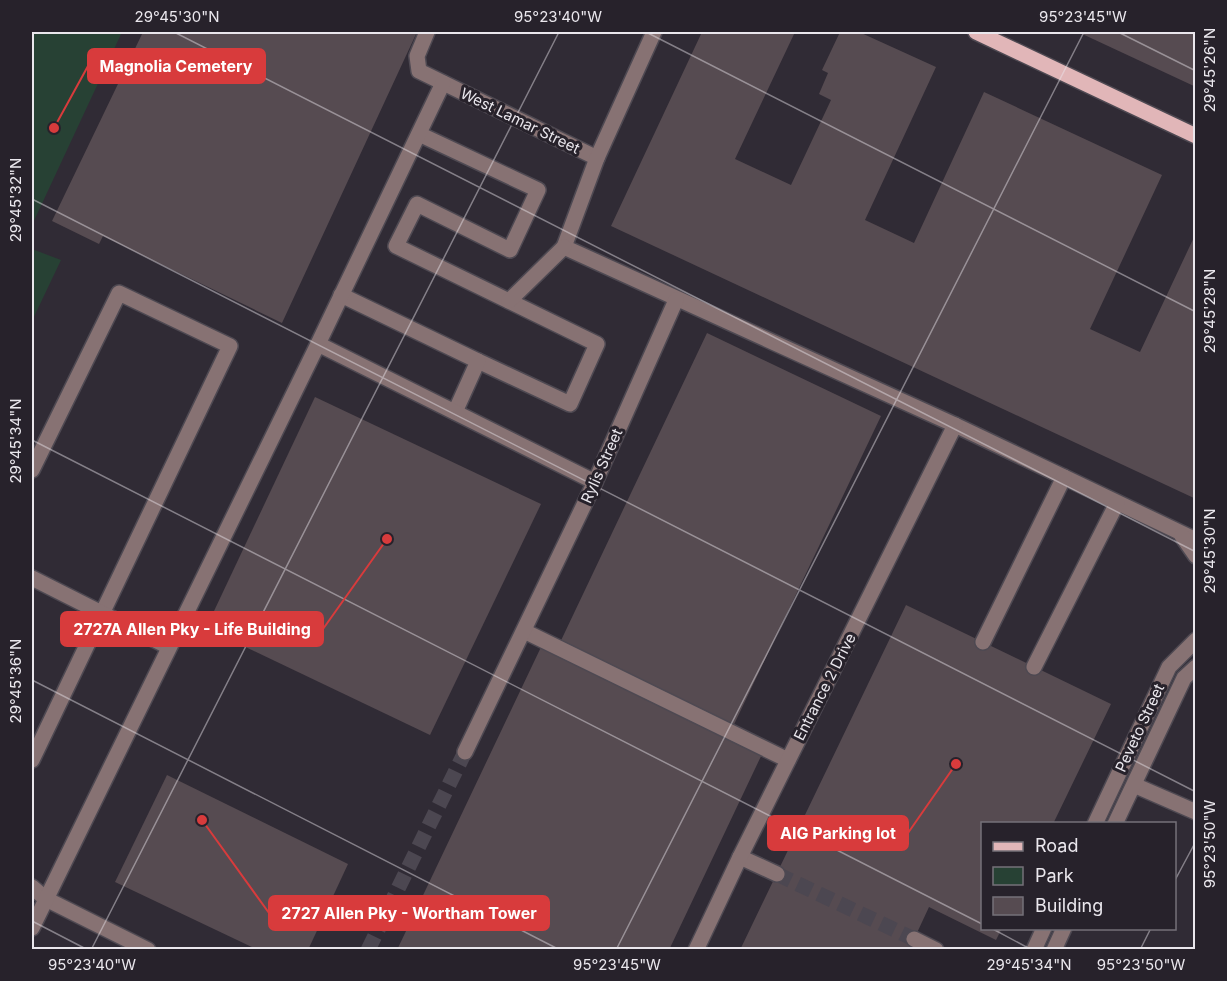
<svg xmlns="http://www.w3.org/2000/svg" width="1227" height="981" font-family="Inter,sans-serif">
<rect width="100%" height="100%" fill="#302b35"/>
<g fill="#274134">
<path d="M32,32H122L32,225Z"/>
<path d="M32,249L61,260L32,321Z"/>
</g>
<g fill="#564b51">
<path d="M143,32H417L282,323L103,236L99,244L52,221Z"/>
<path d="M702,32H795L735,159L791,185L831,100L819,94L828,73L822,70L840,32H859L936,67L865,220L914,243L984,92L1162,175L1090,329L1140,352L1196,233V499L611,226Z"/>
<path d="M1078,32H1196V87Z"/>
<path d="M707,333L881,416L729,735L763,752L669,950H397L542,645L556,651Z"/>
<path d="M315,397L541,504L430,735L206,628Z"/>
<path d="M906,605L1111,704L1053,824H982V928H1002L996,940L929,907L909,950H740Z"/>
<path d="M167,775L348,864L308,950H258L115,882Z"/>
</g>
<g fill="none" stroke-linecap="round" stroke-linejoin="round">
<g stroke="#4c4751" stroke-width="15" stroke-dasharray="15 8" stroke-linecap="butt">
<path d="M777,874L914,939"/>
<path d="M368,950L465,752"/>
</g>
<defs>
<g id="minor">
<path d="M427,32L417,56L419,71L597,158"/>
<path d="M654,32L597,158L564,247L955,425L1196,540"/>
<path d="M419,134L538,190L510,250L417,204L396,246L597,344L570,404L478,361"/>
<path d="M341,295L478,361L455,412"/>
<path d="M509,301L564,247"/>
<path d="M318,344L443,83"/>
<path d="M32,470L119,293L230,346L32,760"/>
<path d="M1182,536L1196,556"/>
<path d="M32,578L169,647"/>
<path d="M524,631L788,760"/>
<path d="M983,642L1064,477"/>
<path d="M1034,667L1117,503"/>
<path d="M465,752L595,482L676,300"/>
<path d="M1134,785L1196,812"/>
<path d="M1095,824L1169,667L1196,640"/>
<path d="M1115,824L1184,678L1196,667"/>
<path d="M740,857L777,874"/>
<path d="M32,887L46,899L148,950"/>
<path d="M32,928L318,344L595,482"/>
<path d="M914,939L936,950"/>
<path d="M696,950L740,857L955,425"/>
<path d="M1034,950L1044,928"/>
<path d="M1054,950L1064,928"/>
</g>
<path id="major" d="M976,32L1196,136"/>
</defs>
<use href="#minor" stroke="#4e4952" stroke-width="18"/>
<use href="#major" stroke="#4e4952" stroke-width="18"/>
<use href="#minor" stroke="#877273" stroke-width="15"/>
<use href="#major" stroke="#e1b6b8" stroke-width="15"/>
</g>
<path fill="none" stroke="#eae7ed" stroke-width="1.5" stroke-opacity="0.45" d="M174,32L1196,552M646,32L1196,312M1118,32L1196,71M32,37L34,32M32,199L1196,792M32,440L982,924M32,680L560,950M1174,882L1196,841M32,921L88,950M991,928L1032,950M91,950L559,32M616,950L1084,32M1140,950L1151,928"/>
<g text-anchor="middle" stroke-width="6" stroke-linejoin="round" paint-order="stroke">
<g font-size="15" fill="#eae7ed" stroke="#27222b">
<text transform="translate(520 121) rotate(26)" y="5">West Lamar Street</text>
<text transform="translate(602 466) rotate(-66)" y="5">Rylis Street</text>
<text transform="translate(825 687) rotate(-63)" y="5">Entrance 2 Drive</text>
<text transform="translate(1140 728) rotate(-65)" y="5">Peveto Street</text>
</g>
</g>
<path fill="none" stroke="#d83b3c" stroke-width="2" d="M54 128L88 66M387 539L323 629M956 764L908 833M202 820L269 913"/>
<g fill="#d83b3c" stroke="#27222b" stroke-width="2">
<circle cx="54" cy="128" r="6"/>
<circle cx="387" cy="539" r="6"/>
<circle cx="956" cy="764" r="6"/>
<circle cx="202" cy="820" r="6"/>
</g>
<g fill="#d83b3c" stroke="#d83b3c" stroke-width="2">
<rect x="88" y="49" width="177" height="34" rx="6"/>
<rect x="61" y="612" width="262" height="34" rx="6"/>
<rect x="768" y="816" width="140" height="34" rx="6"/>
<rect x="269" y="896" width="280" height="34" rx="6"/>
</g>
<g font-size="16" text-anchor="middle" font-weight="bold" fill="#fff">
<text x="176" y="72">Magnolia Cemetery</text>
<text x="192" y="635">2727A Allen Pky - Life Building</text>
<text x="838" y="839">AIG Parking lot</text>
<text x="409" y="919">2727 Allen Pky - Wortham Tower</text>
</g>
<rect width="1227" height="981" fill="none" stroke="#27222b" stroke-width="66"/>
<rect x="981" y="822" width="195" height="108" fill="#27222b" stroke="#757179" stroke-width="1.5"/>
<rect x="993" y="842" width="30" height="9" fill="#e1b6b8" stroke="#757179" stroke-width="1.5"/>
<text x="1035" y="852" font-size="18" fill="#eae7ed">Road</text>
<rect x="993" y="867" width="30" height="18" fill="#274134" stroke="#757179" stroke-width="1.5"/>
<text x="1035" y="882" font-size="18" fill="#eae7ed">Park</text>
<rect x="993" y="897" width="30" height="18" fill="#564b51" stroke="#757179" stroke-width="1.5"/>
<text x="1035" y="912" font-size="18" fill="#eae7ed">Building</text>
<rect x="33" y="33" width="1161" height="915" fill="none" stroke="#eae7ed" stroke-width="2"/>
<g font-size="15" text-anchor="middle" fill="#eae7ed">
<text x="177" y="22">29°45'30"N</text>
<text x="558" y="22">95°23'40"W</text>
<text x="1083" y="22">95°23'45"W</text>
<text transform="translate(1210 70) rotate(-90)" y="5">29°45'26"N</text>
<text transform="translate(16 200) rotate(-90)" y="5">29°45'32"N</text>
<text transform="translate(1210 311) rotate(-90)" y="5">29°45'28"N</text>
<text transform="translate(16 441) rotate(-90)" y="5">29°45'34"N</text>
<text transform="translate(1210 551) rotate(-90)" y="5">29°45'30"N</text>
<text transform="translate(16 681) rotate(-90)" y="5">29°45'36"N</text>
<text transform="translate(1210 844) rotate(-90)" y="5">95°23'50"W</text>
<text x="92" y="970">95°23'40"W</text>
<text x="617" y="970">95°23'45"W</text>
<text x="1029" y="970">29°45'34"N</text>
<text x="1141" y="970">95°23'50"W</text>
</g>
</svg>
